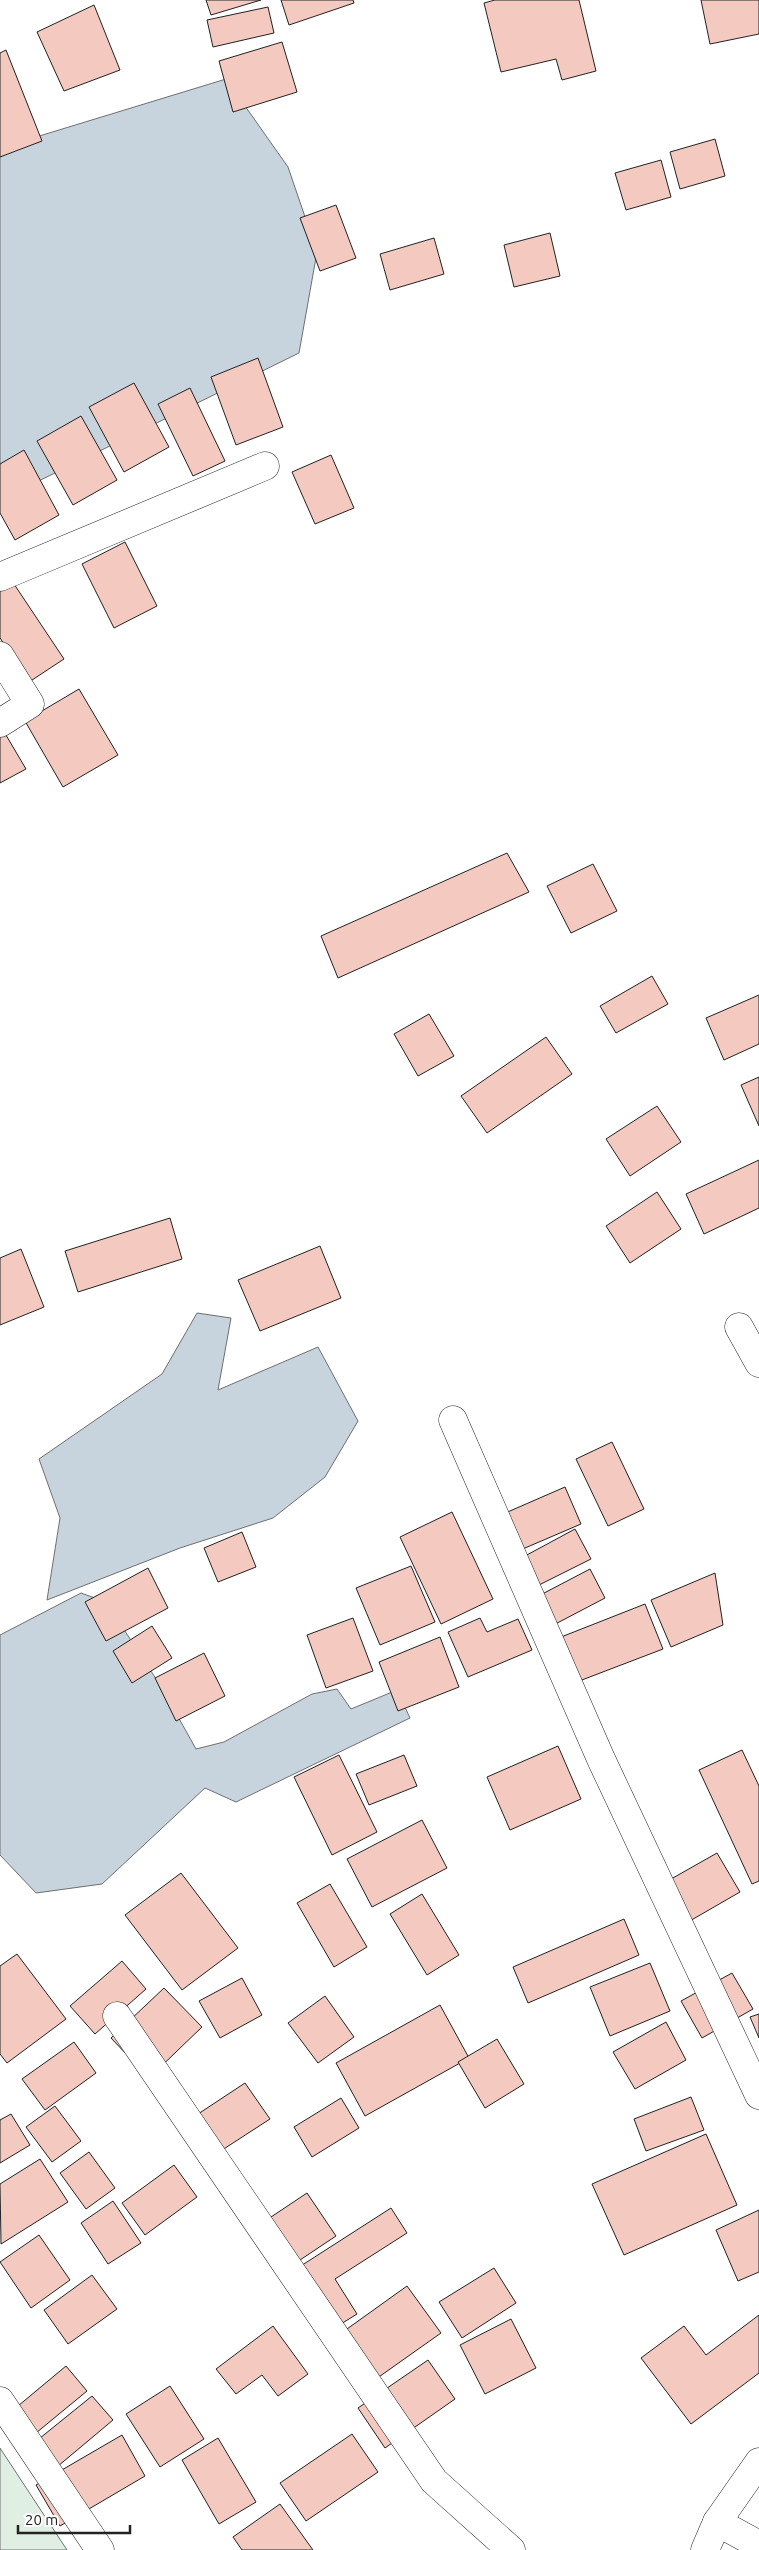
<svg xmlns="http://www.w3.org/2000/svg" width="759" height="2550" font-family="Ubuntu,sans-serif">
<rect width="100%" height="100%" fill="#fff"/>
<path fill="#e0efe3" stroke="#6f6f6f" d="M0,2448L67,2550H0Z"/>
<g fill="#c7d3dd" stroke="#6f6f6f">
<path d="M226,79L288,167L317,252L299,353L0,500V148Z"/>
<path d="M197,1313L231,1318L218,1390L318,1347L358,1421L325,1477L273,1518L180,1548L47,1600L60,1518L39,1459L162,1374Z"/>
<path d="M81,1593L106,1602L162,1688L196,1749L224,1742L312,1694L337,1689L351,1709L397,1690L410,1718L236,1802L205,1788L102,1884L36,1893L0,1855V1635Z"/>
</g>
<g fill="#f3c9c0" stroke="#222">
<path d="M206,0H261L211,15Z"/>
<path d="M281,0H353L354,3L289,25Z"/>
<path d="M495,0H579L596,71L562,80L556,59L501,72L484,3Z"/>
<path d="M701,0H759V34L710,44Z"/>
<path d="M94,5L120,70L64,91L37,32Z"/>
<path d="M268,7L274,33L213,47L207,20Z"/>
<path d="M282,42L297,92L233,112L219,61Z"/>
<path d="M6,50L42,141L0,157V53Z"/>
<path d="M715,139L725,176L680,189L670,152Z"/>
<path d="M661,160L671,197L626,210L615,173Z"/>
<path d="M336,205L356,258L320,271L300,218Z"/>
<path d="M550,233L560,276L514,287L504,245Z"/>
<path d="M434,238L444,274L390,290L380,254Z"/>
<path d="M258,358L283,427L236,445L211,377Z"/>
<path d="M134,383L169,447L124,472L89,407Z"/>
<path d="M190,388L225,461L193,476L158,404Z"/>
<path d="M81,416L117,480L73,505L37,441Z"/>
<path d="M24,450L59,515L15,540L0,513V464Z"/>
<path d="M331,455L354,508L315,524L292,472Z"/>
<path d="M125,542L157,606L114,628L82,564Z"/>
<path d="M12,581L64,659L29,682L0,638V589Z"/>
<path d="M79,689L118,755L63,787L25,721Z"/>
<path d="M3,730L26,769L0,783V732Z"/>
<path d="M507,853L529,892L338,978L321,936Z"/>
<path d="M593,864L617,911L571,933L547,886Z"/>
<path d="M652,976L668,1004L616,1033L600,1006Z"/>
<path d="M759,995V1044L724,1060L706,1018Z"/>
<path d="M429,1014L454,1056L418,1076L394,1034Z"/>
<path d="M546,1037L572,1074L487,1133L461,1096Z"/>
<path d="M759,1077V1126L741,1085Z"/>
<path d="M657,1106L681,1142L630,1176L606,1139Z"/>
<path d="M759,1160V1208L704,1234L686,1194Z"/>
<path d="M657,1192L681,1229L630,1263L606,1226Z"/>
<path d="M170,1218L182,1259L78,1292L65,1251Z"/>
<path d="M320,1246L341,1298L260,1331L238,1280Z"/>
<path d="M21,1249L44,1307L0,1325V1258Z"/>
<path d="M612,1442L644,1509L608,1526L576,1459Z"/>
<path d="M565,1487L581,1524L518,1551L503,1514Z"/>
<path d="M452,1512L493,1599L441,1624L400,1537Z"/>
<path d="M575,1529L591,1559L527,1591L512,1563Z"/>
<path d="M242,1532L256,1567L218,1582L204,1548Z"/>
<path d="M411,1566L435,1622L380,1645L356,1588Z"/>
<path d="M148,1568L168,1608L106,1641L85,1602Z"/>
<path d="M590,1569L605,1598L542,1631L527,1602Z"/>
<path d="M715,1573L723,1625L671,1647L651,1600Z"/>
<path d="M645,1604L663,1649L574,1683L556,1639Z"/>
<path d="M353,1618L373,1671L326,1688L307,1635Z"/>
<path d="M480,1618L487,1632L518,1619L532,1650L468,1677L448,1632Z"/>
<path d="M152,1626L172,1658L132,1683L113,1651Z"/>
<path d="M440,1637L459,1687L398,1711L379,1662Z"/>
<path d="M204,1653L225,1696L176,1721L155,1678Z"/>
<path d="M558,1746L581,1799L510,1830L487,1777Z"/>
<path d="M742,1750L759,1786V1881L752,1884L699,1770Z"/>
<path d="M339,1755L377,1832L332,1855L294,1777Z"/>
<path d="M404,1755L417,1786L369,1805L356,1774Z"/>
<path d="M422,1820L447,1868L372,1907L347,1859Z"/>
<path d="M717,1853L740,1892L688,1922L664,1883Z"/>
<path d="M181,1873L238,1948L182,1990L125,1915Z"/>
<path d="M330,1884L367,1947L334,1967L297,1903Z"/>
<path d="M422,1894L459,1955L427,1975L390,1914Z"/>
<path d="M624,1919L639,1955L528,2003L513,1967Z"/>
<path d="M17,1954L66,2019L7,2063L0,2054V1966Z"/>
<path d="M122,1961L146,1989L95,2034L70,2006Z"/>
<path d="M650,1963L670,2011L610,2036L590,1987Z"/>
<path d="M732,1973L753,2009L702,2038L681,2001Z"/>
<path d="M242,1978L262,2015L220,2038L199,2001Z"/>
<path d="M164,1988L202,2027L149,2078L111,2038Z"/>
<path d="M325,1996L354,2037L318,2063L288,2023Z"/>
<path d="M440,2005L469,2058L365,2116L336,2063Z"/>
<path d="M759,2014V2038L750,2017Z"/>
<path d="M666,2022L686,2060L635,2089L613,2052Z"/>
<path d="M497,2039L524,2084L485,2108L458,2062Z"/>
<path d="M74,2042L96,2073L45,2110L22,2079Z"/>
<path d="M245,2083L270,2119L216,2154L192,2118Z"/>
<path d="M691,2097L704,2130L646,2151L634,2119Z"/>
<path d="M341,2098L359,2128L312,2157L294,2127Z"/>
<path d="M55,2106L81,2141L52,2162L26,2127Z"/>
<path d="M11,2114L30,2145L0,2163V2120Z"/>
<path d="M706,2134L737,2205L624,2255L592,2184Z"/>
<path d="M89,2152L115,2188L86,2209L60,2173Z"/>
<path d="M40,2159L68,2202L1,2244L0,2184Z"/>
<path d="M174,2165L197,2197L145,2235L122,2203Z"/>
<path d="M307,2193L336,2236L285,2270L256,2227Z"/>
<path d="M113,2201L141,2243L108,2264L81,2223Z"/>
<path d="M391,2208L407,2233L335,2279L357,2314L320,2337L282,2278Z"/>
<path d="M759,2210V2272L738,2281L716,2230Z"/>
<path d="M39,2235L70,2280L31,2308L0,2262Z"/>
<path d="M494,2268L516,2303L462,2338L439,2302Z"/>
<path d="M92,2275L117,2309L68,2344L44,2310Z"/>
<path d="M407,2286L441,2333L359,2391L326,2344Z"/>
<path d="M759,2315V2373L691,2424L641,2358L684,2326L706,2355Z"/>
<path d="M511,2319L536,2368L485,2394L460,2345Z"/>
<path d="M273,2326L308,2374L278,2396L262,2375L236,2394L216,2369Z"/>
<path d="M428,2360L455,2399L385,2448L358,2408Z"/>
<path d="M66,2366L87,2391L19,2447L0,2421Z"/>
<path d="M170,2386L204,2439L160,2467L126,2414Z"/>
<path d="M92,2396L113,2420L45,2477L24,2451Z"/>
<path d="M352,2434L378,2472L306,2521L280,2483Z"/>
<path d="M122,2435L145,2476L60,2526L36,2485Z"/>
<path d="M218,2438L256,2502L219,2524L182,2460Z"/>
<path d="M280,2504L313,2550H242L233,2537Z"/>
</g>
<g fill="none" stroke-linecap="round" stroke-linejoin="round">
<defs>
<g id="street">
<path d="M0,577L265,466"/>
<path d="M0,656L30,704L0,723"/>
<path d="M739,1327L759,1363"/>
<path d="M453,1420L601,1759L759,2095"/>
<path d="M117,2016L434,2481L511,2550"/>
<path d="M0,2401L100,2550"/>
<path d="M717,2522L759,2545"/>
</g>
<path id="secondary" d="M705,2550L717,2522L759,2462"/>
</defs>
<use href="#street" stroke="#222" stroke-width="29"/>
<use href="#secondary" stroke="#222" stroke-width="29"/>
<use href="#street" stroke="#fff" stroke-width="28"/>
<use href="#secondary" stroke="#fff" stroke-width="28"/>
</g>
<path d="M18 2525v8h112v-8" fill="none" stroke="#222222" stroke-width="2.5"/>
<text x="25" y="2525" font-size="15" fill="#222222" stroke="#ffffff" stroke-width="4" paint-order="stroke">20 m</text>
</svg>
